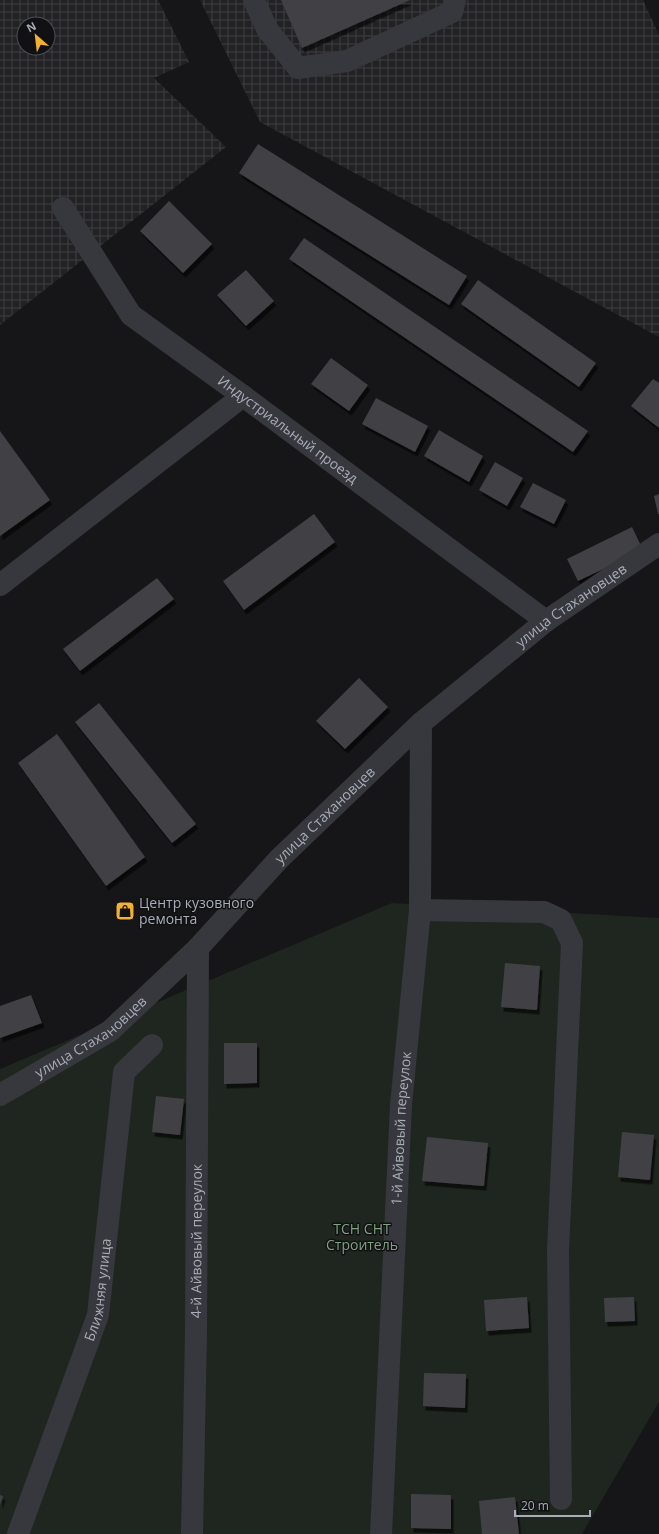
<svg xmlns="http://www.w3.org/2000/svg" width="659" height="1534" font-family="'Open Sans',sans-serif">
<defs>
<pattern id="industrial-grid" width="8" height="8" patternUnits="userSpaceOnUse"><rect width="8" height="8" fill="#222225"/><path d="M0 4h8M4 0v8" fill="none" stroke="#3f3f43"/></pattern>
<filter id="shadow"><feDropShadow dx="2.5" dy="4.5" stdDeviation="0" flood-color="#0009"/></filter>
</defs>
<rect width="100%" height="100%" fill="#161618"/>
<g fill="url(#industrial-grid)" fill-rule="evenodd">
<path d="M0,0H158L189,62L154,78L226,147L0,325ZM24,24H48V48H24Z"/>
<path d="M200,0H643L659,35V337L260,122Z"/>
</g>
<path fill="#1e261f" d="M392,903L659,918V1402L582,1534H0V1069Z"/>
<g fill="#404145" filter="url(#shadow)">
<path d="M281,0H410L302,48Z"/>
<path d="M258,144L467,276L449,305L239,173Z"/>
<path d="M169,201L212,244L183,273L140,231Z"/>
<path d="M304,238L588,431L573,452L289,259Z"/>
<path d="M246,270L274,301L246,326L217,295Z"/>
<path d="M478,280L596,363L579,387L461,304Z"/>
<path d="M331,358L368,385L349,411L311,384Z"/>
<path d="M653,379L659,383V428L631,406Z"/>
<path d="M376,398L428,426L415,452L362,424Z"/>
<path d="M439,430L483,456L469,482L424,456Z"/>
<path d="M0,431L50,500L0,536Z"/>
<path d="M495,462L523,478L507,506L479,490Z"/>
<path d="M533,483L566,500L554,524L520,507Z"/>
<path d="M659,494V514H658L654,496Z"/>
<path d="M314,514L335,542L244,610L223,581Z"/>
<path d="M632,527L643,550L578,581L567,559Z"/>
<path d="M157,578L174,599L80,671L63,649Z"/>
<path d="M359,678L388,707L345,749L316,721Z"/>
<path d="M99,703L196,824L172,843L75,722Z"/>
<path d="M57,734L145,857L106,886L18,763Z"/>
<path d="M505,963L540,966L537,1010L501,1007Z"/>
<path d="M31,995L42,1023L0,1038V1006Z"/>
<path d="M224,1043H257V1083L224,1084Z"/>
<path d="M156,1096L184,1099L180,1135L152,1132Z"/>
<path d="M622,1132L654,1135L650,1180L618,1177Z"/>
<path d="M427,1137L488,1143L484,1186L422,1181Z"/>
<path d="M527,1297L529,1328L486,1331L484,1300Z"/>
<path d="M634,1297L635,1321L605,1322L604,1298Z"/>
<path d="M424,1373L466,1374L465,1408L423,1406Z"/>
<path d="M411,1494L451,1495V1529L411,1528Z"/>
<path d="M0,1495L3,1496L0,1505Z"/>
<path d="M515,1497L519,1534H482L479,1501Z"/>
</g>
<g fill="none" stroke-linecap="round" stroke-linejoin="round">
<g stroke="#37383d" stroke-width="22">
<path d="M254,0L267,29L298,68L347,61L452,12L455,0"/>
<path id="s1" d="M63,208L131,315L243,396L546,621"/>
<path d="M0,585L243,396"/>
<path d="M420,910L544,912L561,920L572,943L558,1251L561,1499"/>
<path id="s2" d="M0,1095L110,1031L198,948L279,859L421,723L546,621L659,544"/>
<path id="s3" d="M18,1534L98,1315L124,1072L152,1045"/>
<path id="s4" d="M192,1534L196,1332L198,948"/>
<path id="s5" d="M381,1534L401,1105L420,910L421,723"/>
</g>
</g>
<defs>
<symbol id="shop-square" viewBox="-11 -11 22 22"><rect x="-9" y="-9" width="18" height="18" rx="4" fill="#f2b134" stroke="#111113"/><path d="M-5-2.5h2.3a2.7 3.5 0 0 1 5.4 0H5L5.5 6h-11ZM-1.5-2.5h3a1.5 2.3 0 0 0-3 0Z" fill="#111"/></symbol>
</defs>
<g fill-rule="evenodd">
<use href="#shop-square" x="114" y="900" width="22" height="22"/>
</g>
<g text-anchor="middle" stroke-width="3" stroke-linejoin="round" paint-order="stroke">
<g font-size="14" fill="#a8adb8" stroke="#111113">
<text dy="5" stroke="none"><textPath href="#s1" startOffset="321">Индустриальный проезд</textPath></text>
<text dy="5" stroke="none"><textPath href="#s2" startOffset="756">улица Стахановцев</textPath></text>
<text dy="5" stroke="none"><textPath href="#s2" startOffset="432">улица Стахановцев</textPath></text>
<text dy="5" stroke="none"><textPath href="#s2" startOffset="108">улица Стахановцев</textPath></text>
<text dy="5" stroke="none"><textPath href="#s5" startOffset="406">1-й Айвовый переулок</textPath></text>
<text dy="5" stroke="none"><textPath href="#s4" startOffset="293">4-й Айвовый переулок</textPath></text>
<text dy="5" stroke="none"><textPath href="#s3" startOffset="258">Ближняя улица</textPath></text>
</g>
<g font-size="14" fill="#a8adb8" stroke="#111113" text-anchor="start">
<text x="139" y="908">Центр кузовного<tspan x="139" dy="16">ремонта</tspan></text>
</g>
<g font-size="14" fill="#7fa381" stroke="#111113">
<text x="362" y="1234">ТСН СНТ<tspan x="362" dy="16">Строитель</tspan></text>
</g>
</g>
<g transform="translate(36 36) rotate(332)"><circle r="19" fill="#111113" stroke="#4d4f55"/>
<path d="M0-3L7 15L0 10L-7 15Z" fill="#f2b134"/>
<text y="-6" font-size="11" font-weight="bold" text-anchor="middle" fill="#a8adb8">N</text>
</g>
<path d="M515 1510v6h75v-6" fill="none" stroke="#a8adb8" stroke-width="2"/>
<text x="521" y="1510" font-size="12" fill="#a8adb8" stroke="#111113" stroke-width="3" paint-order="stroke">20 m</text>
</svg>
